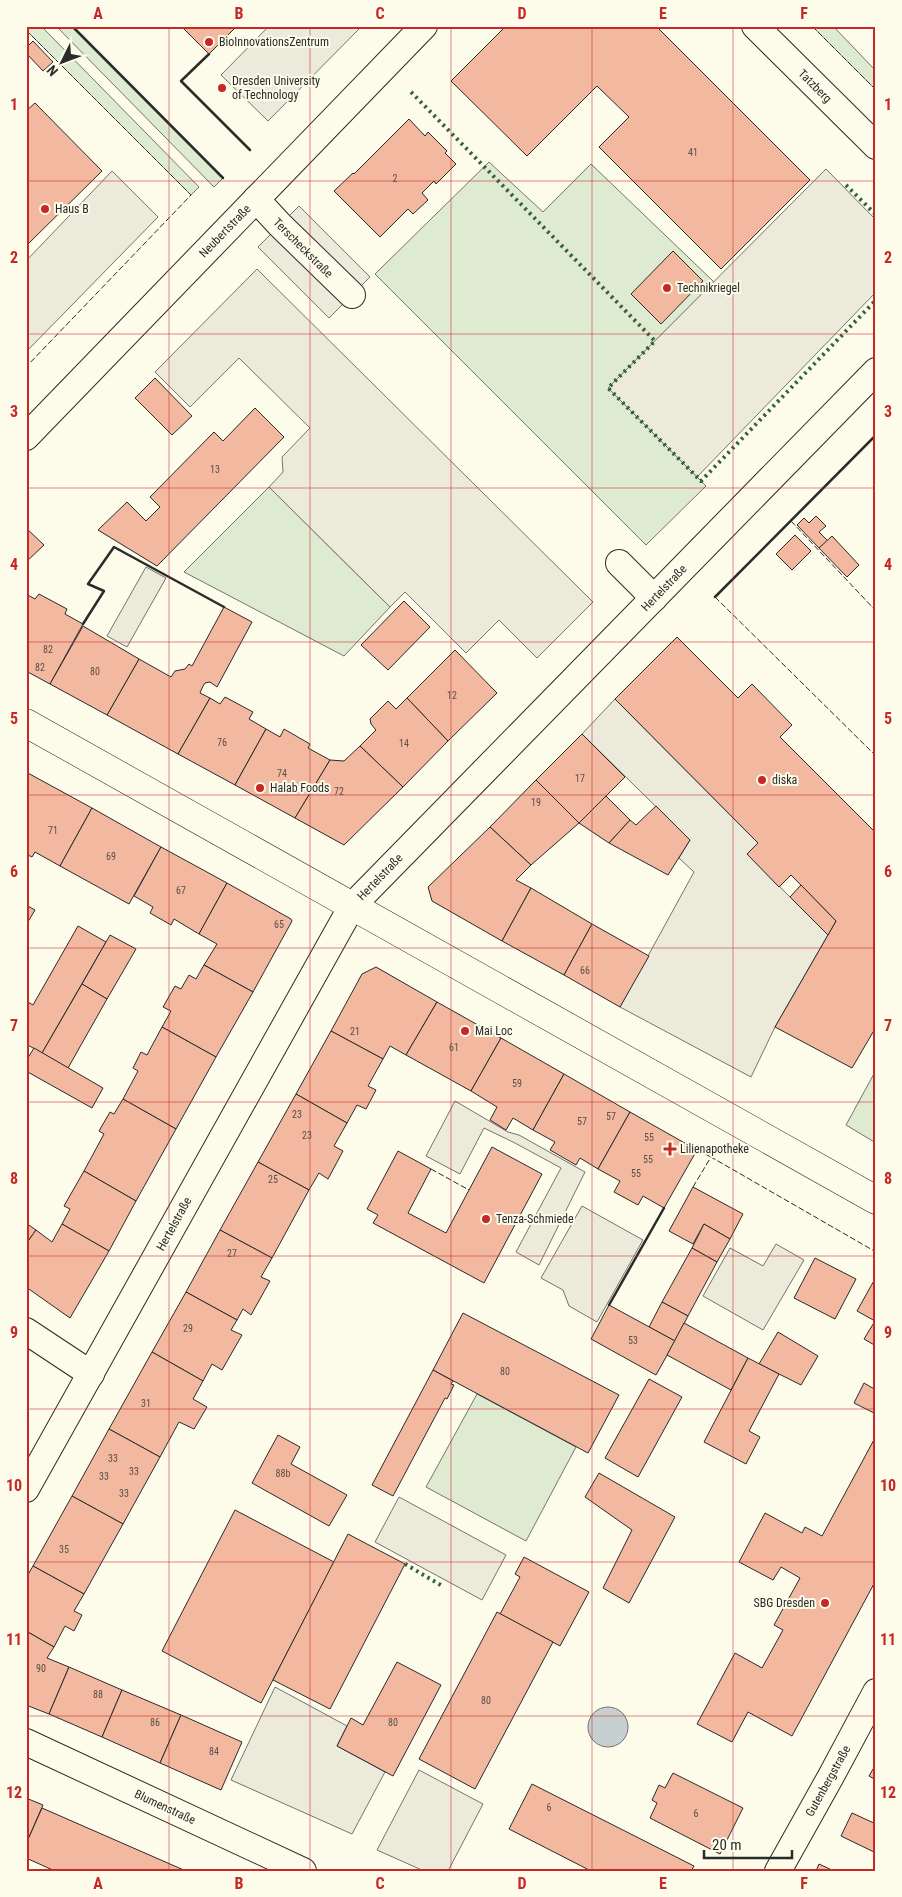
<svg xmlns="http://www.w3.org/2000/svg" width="902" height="1897" font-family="'Roboto Condensed',sans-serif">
<rect width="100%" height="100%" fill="#fdfbea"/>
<g fill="#deebd1" stroke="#74746e">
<path d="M26,26H41L199,187L191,195L26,30Z"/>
<path d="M72,26L223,178L214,187L57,27Z"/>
<path d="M812,26H833L876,71V90Z"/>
<path d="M489,162L543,212L591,164L714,282L608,388L706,486L646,545L375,274Z"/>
<path d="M269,487L390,607L344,656L184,572Z"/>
<path d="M876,1070V1143L846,1125Z"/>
<path d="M477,1394L576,1447L526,1541L426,1487Z"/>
</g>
<g fill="#eceadb" stroke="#74746e">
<path d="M269,26H362L268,121L221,75Z"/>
<path d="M826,169L876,220V292L697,477L608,388Z"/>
<path d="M112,171L158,217L26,352V261Z"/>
<path d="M299,206L370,277L329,318L258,247Z"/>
<path d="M257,269L593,602L537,658L499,620L466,653L405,592L390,607L269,487L283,472L282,457L310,428L239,358L190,407L155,372Z"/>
<path d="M146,567L166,578L127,647L107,636Z"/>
<path d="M615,699L758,843L747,854L828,935L775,1027L751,1077L620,1007L694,872L679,858L690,840L582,734Z"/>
<path d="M455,1101L508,1132L519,1135L585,1172L539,1265L516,1252L561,1168L515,1143L484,1128L460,1174L426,1156Z"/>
<path d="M582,1206L643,1240L597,1322L569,1306L563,1290L541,1278Z"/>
<path d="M776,1244L804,1260L763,1330L703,1296L730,1248L763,1266Z"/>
<path d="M399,1497L506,1555L482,1600L375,1542Z"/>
<path d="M275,1687L347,1726L337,1746L385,1772L352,1834L231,1780Z"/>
<path d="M419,1770L483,1804L448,1871H424L377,1850Z"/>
</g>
<circle fill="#c7d0d0" stroke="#74746e" cx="608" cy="1727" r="20"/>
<g fill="#f2b8a0" stroke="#2b2b2b">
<path d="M181,26H237L209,54Z"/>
<path d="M506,26H656L810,180L721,269L599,147L629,117L597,86L527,156L451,81Z"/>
<path d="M33,41L53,62L43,71L26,53V48Z"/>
<path d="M35,103L102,171L26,246V111Z"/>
<path d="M409,119L425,136L428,132L447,151L445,153L456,164L436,184L434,181L422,193L428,200L413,214L408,209L380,237L334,191L353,173L354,174Z"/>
<path d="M673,251L703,281L661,324L631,294Z"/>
<path d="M155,378L192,416L172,435L135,398Z"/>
<path d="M255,408L284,437L157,566L98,530L127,502L146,521L160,507L150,497L214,432L223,441Z"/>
<path d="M816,516L826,526L819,532L828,541L819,548L797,525L804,518L809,523Z"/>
<path d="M26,528L44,545L26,562Z"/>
<path d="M795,535L811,551L792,570L776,554Z"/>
<path d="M832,536L859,565L847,577L819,548Z"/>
<path d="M26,594L35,599L39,594L67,609L65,614L83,624L50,684L26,671Z"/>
<path d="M404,601L430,627L388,670L361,645Z"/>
<path d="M224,607L252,622L217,687L210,682L205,683L203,686L200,693L210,698L178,754L107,715L139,659L171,677L175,671L185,669L189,664L192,666Z"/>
<path d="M83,626L139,659L107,715L50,684Z"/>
<path d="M677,637L738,698L752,684L792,725L780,737L876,833V1027L852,1068L775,1027L836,921L791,875L779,887L747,854L758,843L615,699Z"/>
<path d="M455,650L497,693L448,741L407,698Z"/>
<path d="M225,697L253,712L249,719L266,729L235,785L178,754L210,698L220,704Z"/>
<path d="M407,698L448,741L403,787L360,746L376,730L371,724L370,719L388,701L396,709Z"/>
<path d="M266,729L280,737L284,729L310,744L308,748L330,760L295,818L235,785Z"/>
<path d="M582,734L625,777L579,823L536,780Z"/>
<path d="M360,746L403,787L344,845L295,818L330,760L344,761Z"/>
<path d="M26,772L92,808L60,866L35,852L32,857L26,854Z"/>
<path d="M536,780L579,823L531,865L490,827Z"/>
<path d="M606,796L630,820L609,843L579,823Z"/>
<path d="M656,806L690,840L668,875L609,843L630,820L636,825Z"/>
<path d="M92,808L161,847L129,904L60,866Z"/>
<path d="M490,827L531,865L516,880L531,888L502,941L432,901L428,887Z"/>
<path d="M161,847L227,883L199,934L174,919L171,925L150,913L153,907L134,896Z"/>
<path d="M227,883L291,919L292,921L253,992L204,965L217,944L199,934Z"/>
<path d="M801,885L836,921L828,935L790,897Z"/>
<path d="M531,888L592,924L564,975L502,941Z"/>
<path d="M26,905L35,910L26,925Z"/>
<path d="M592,924L649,956L620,1007L564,975Z"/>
<path d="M78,926L106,942L42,1053L26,1044V1001L33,1005Z"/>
<path d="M110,935L136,949L107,999L82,984Z"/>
<path d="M204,965L253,992L216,1057L162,1027L171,1011L163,1007L175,986L181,989L189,975L196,979Z"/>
<path d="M376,967L437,1002L406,1055L390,1046L383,1059L331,1031L362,974Z"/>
<path d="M82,984L107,999L68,1068L42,1053Z"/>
<path d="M437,1002L501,1038L471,1091L406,1055Z"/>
<path d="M162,1027L216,1057L176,1129L123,1099L138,1071L133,1068L141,1052L147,1055Z"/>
<path d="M331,1031L383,1059L368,1086L376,1090L366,1109L357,1105L347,1123L296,1094Z"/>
<path d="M501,1038L564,1074L533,1130L513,1118L506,1130L490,1120L497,1107L471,1091Z"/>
<path d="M34,1048L103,1088L92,1108L26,1071V1061Z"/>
<path d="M564,1074L630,1112L598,1169L580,1158L576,1165L550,1150L555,1142L533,1130Z"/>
<path d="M296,1094L347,1123L334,1146L343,1151L328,1179L319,1173L309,1190L258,1162Z"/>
<path d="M123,1099L176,1129L136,1201L84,1171L104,1134L99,1131L110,1112L114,1114Z"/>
<path d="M630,1112L697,1150L664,1208L643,1196L638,1205L614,1192L620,1181L598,1169Z"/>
<path d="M492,1147L542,1174L484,1283L373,1223L378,1215L367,1209L398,1151L431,1169L408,1213L446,1233Z"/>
<path d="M258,1162L309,1190L272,1258L220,1230Z"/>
<path d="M84,1171L136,1201L109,1251L62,1224L70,1209L64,1206Z"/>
<path d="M693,1187L743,1214L730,1239L704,1224L693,1244L669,1231Z"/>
<path d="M26,1223L36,1230L26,1244Z"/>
<path d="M62,1224L109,1251L70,1318L26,1287V1244L36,1230L52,1242Z"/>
<path d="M704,1224L730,1239L717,1262L692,1248Z"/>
<path d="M220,1230L272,1258L261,1277L270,1281L251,1315L243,1309L237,1320L186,1292Z"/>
<path d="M692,1248L717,1262L688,1316L662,1302Z"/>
<path d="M815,1258L856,1279L835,1319L794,1298Z"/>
<path d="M876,1277V1346L864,1339L875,1321L857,1311Z"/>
<path d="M186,1292L237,1320L231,1330L242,1335L222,1370L212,1364L203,1381L152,1352Z"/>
<path d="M662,1302L688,1316L675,1341L649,1327Z"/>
<path d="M609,1305L675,1341L656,1375L591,1339Z"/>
<path d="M463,1313L619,1395L588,1453L433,1370Z"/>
<path d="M684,1323L748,1358L731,1390L667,1355Z"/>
<path d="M778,1332L818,1356L801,1385L759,1364Z"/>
<path d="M152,1352L203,1381L193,1399L207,1407L194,1429L179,1422L160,1457L109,1429Z"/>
<path d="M748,1358L779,1374L749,1431L760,1437L746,1464L704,1442Z"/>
<path d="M433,1370L453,1381L451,1384L454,1385L447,1399L445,1398L393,1496L372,1485Z"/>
<path d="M649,1379L682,1397L638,1477L605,1458Z"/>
<path d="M864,1383L876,1390V1414L854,1403Z"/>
<path d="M109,1429L160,1457L123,1524L72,1496Z"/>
<path d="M278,1435L300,1447L291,1464L347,1495L329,1526L252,1483Z"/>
<path d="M876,1436V1580L792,1736L748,1712L732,1742L697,1724L735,1653L762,1668L783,1630L774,1625L800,1578L781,1567L773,1580L739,1562L765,1513L802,1533L805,1527L822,1536Z"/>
<path d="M599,1473L675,1517L629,1603L603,1588L632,1530L585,1497Z"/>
<path d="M72,1496L123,1524L84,1594L33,1566Z"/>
<path d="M235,1510L334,1562L261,1703L162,1651Z"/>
<path d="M348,1534L405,1564L330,1709L273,1680Z"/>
<path d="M524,1557L589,1592L560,1646L500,1614L520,1577L515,1574Z"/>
<path d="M33,1566L84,1594L74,1611L82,1615L74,1631L65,1626L54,1647L26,1631V1578Z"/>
<path d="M497,1612L553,1642L475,1789L419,1759Z"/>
<path d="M26,1631L54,1647L47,1658L69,1667L49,1714L26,1705Z"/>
<path d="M397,1662L441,1685L393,1776L337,1746L351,1718L363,1725Z"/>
<path d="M69,1667L122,1690L102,1737L49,1714Z"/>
<path d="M122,1690L181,1715L160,1763L102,1737Z"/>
<path d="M181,1715L242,1742L221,1790L160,1763Z"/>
<path d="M876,1764V1780L869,1776Z"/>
<path d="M673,1773L743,1808L720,1854L650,1818L657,1803L652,1800L659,1785L665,1788Z"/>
<path d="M532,1784L694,1866L691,1871H591L509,1829Z"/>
<path d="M26,1798L43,1805L26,1844Z"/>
<path d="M42,1808L186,1871H55L26,1858V1844Z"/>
<path d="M852,1813L876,1824V1853L841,1836Z"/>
<path d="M819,1864L834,1871H816Z"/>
</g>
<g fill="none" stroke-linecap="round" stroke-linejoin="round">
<defs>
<g id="street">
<path d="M755,26L876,146"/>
<path d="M256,199L280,225L352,295"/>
<path d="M26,437L424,26"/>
<path d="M619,563L654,598"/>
<path d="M26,1331L91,1374"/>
<path d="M26,1489L352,906L876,371"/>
<path d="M26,1742L303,1871"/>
<path d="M778,1871L830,1778L876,1692"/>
</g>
<path id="secondary" d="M26,723L876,1200"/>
</defs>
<use href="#street" stroke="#2b2b2b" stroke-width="28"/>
<use href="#secondary" stroke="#2b2b2b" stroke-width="29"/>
<use href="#street" stroke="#fdfbea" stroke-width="26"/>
<use href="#secondary" stroke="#fdfbea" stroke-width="28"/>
<g stroke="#34623c" stroke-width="4" stroke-dasharray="2.5 4" stroke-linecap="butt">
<path d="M411,92L655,341L608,388L701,481L876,300"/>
<path d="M846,185L876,215"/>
<path d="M405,1564L444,1587"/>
</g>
<g stroke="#2b2b2b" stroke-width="1" stroke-dasharray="6 2.5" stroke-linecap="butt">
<path d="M812,26L876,90"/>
<path d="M26,30L191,195L26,367"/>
<path d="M791,521L876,611"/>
<path d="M715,597L876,756"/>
<path d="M697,1150L711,1157"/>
<path d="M431,1169L469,1190"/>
<path d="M693,1187L711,1157L876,1252"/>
</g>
<g stroke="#2b2b2b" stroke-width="2.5">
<path d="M72,26L223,178"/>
<path d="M209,54L181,81L250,150"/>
<path d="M715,597L876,435"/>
<path d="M83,624L104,591L88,584L114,547L224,607"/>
<path d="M609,1305L664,1208"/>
</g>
</g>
<path fill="none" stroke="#c62828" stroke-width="1" stroke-opacity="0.55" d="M169,26V1871M310,26V1871M451,26V1871M592,26V1871M733,26V1871M26,181H876M26,334H876M26,488H876M26,642H876M26,795H876M26,948H876M26,1102H876M26,1256H876M26,1409H876M26,1562H876M26,1716H876"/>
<g fill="#c62828" stroke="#fdfbea" stroke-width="2">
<circle cx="209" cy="42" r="5"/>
<circle cx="222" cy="88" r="5"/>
<circle cx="45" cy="209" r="5"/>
<circle cx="667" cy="288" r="5"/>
<circle cx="762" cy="780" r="5"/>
<circle cx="260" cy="788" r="5"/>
<circle cx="465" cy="1031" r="5"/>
<path d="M667.5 1141.5h5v5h5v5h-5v5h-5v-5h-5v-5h5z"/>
<circle cx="486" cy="1219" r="5"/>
<circle cx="825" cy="1603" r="5"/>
</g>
<g text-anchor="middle" stroke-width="4" stroke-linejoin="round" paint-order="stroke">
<g font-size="10" fill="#5d4e48">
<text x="693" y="156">41</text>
<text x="395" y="182">2</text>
<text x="215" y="473">13</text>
<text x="48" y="653">82</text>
<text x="40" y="671">82</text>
<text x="95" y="675">80</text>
<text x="452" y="699">12</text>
<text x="222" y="746">76</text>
<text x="404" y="747">14</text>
<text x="282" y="777">74</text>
<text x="580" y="782">17</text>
<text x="339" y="795">72</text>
<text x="536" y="806">19</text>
<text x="53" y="834">71</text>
<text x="111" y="860">69</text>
<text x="181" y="894">67</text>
<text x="279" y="928">65</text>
<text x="585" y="974">66</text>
<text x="355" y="1035">21</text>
<text x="454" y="1051">61</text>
<text x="517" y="1087">59</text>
<text x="297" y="1118">23</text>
<text x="611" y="1120">57</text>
<text x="582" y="1125">57</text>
<text x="307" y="1139">23</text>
<text x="649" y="1141">55</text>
<text x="648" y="1163">55</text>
<text x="636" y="1177">55</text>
<text x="273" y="1183">25</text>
<text x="232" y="1257">27</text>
<text x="188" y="1332">29</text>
<text x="633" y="1344">53</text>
<text x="505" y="1375">80</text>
<text x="146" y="1407">31</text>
<text x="113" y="1462">33</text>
<text x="134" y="1475">33</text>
<text x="283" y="1477">88b</text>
<text x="104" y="1480">33</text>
<text x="124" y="1497">33</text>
<text x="64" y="1553">35</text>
<text x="41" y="1672">90</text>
<text x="98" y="1698">88</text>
<text x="486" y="1704">80</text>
<text x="155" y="1726">86</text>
<text x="393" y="1726">80</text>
<text x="214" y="1755">84</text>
<text x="549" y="1811">6</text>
<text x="696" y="1817">6</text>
</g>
<g font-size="12" fill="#2b2b2b" stroke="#fdfbea" text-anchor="start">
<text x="219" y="46">BioInnovationsZentrum</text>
<text x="232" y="85">Dresden University<tspan x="232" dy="14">of Technology</tspan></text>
<text x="55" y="213">Haus B</text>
<text x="677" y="292">Technikriegel</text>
<text x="772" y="784">diska</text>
<text x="270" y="792">Halab Foods</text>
<text x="475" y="1035">Mai Loc</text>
<text x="680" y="1153">Lilienapotheke</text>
<text x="496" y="1223">Tenza-Schmiede</text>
<text x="815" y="1607" text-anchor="end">SBG Dresden</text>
</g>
<g font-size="12" fill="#2b2b2b" stroke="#fdfbea">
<text transform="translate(815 86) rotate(45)" y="4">Tatzberg</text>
<text transform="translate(225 231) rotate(-46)" y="4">Neubertstraße</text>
<text transform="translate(303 248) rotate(45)" y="4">Terscheckstraße</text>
<text transform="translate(664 588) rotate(-46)" y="4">Hertelstraße</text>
<text transform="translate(380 877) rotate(-46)" y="4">Hertelstraße</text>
<text transform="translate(174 1224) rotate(-61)" y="4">Hertelstraße</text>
<text transform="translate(828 1781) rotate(-61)" y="4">Gutenbergstraße</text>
<text transform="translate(165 1807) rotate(25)" y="4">Blumenstraße</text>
</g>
</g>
<rect width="902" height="1897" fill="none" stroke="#fdfbea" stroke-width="55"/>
<g transform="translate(62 62) rotate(228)" stroke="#fdfbea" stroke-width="4" paint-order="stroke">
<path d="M0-4L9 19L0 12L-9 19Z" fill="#2b2b2b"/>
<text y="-8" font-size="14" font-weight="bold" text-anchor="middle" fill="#2b2b2b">N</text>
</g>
<path d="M704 1850v8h88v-8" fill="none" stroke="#2b2b2b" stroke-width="2.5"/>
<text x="712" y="1850" font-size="15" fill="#2b2b2b" stroke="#fdfbea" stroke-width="4" paint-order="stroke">20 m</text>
<rect x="28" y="28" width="846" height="1842" fill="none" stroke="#c62828" stroke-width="2"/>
<g font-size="16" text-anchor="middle" font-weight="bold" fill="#c62828">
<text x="98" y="19">A</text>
<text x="239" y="19">B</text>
<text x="380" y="19">C</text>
<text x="522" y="19">D</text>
<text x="663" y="19">E</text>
<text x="804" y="19">F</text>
<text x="14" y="110">1</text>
<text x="888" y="110">1</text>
<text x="14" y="263">2</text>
<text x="888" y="263">2</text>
<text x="14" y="417">3</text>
<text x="888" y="417">3</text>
<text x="14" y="570">4</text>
<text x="888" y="570">4</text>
<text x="14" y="724">5</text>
<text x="888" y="724">5</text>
<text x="14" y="877">6</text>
<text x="888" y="877">6</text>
<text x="14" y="1031">7</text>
<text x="888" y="1031">7</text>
<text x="14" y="1184">8</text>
<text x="888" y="1184">8</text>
<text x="14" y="1338">9</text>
<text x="888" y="1338">9</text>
<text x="14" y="1491">10</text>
<text x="888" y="1491">10</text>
<text x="14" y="1645">11</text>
<text x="888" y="1645">11</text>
<text x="14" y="1798">12</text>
<text x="888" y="1798">12</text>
<text x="98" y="1889">A</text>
<text x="239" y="1889">B</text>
<text x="380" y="1889">C</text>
<text x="522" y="1889">D</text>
<text x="663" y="1889">E</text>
<text x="804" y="1889">F</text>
</g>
</svg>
